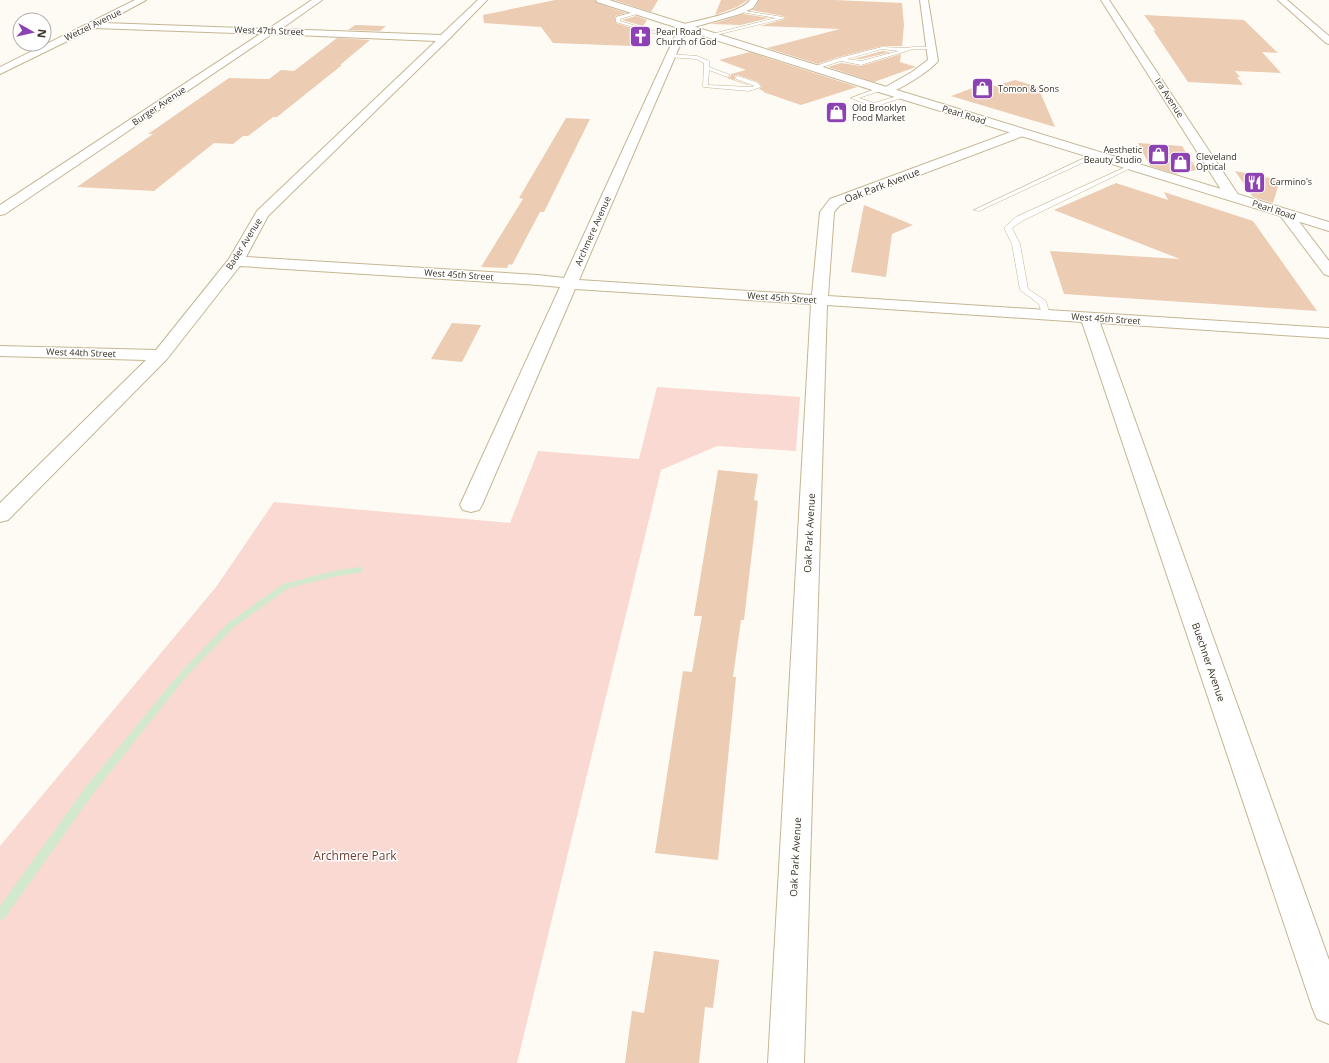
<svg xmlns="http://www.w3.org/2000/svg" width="1329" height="1063" font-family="'Open Sans',sans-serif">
<rect width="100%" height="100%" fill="#fefbf4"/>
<path fill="#f9d9d1" d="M657,387L800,397L796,451L717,446L661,470L517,1063H0V846L216,587L274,502L510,523L538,451L639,459Z"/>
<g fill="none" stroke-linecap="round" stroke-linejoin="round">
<path fill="#d2e9cd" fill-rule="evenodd" d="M359,567L362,568L363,570L362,572L333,577L289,588L234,627L186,677L93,794L4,919L0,920V906L85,788L180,673L228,623L283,584L333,571Z"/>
</g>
<g fill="#ecccb3">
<path d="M555,0H595L597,3L626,13L615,16L616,23L641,31L633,46L553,43L541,27L484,23L483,15Z"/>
<path d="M614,0H658L651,12Z"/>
<path d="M721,0H748L737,7L715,15Z"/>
<path d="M759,0H834L902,3L904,25L902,46H882L839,57L818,64L767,48L840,29L760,26L785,19L786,18L783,16L751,10L754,9Z"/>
<path d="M744,14L769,18L741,25L711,24Z"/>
<path d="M1144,15L1244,20L1278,53L1262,52L1281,73L1235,71L1240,77H1237L1243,85L1188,82L1153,30L1156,31Z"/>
<path d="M636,16L647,20L643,26L622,20Z"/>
<path d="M355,25L386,26L380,31L348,30Z"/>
<path d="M337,38L370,40L340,65H342L277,117H273L248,136H243L233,144L214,143L154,191L77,187L153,134H148L229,78L269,79L281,70L294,71Z"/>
<path d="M882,51L891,52L861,59H854Z"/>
<path d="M750,52L857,87L801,105L763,92H765L759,89L762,87L758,82L738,75L735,76V80L749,85H747L727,78L731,76V74L746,70L719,60Z"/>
<path d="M901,54L900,62L916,67L874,82L828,67L841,63L861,66Z"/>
<path d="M1015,80L1038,87L1055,127L951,96L986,83L995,86Z"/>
<path d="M566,118L590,119L544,212H540L512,265L509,264L507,268L481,267L523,199L519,198Z"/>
<path d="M1138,143L1182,146L1197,170L1175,174L1150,166Z"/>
<path d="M1235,171L1280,180L1273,203L1253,197Z"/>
<path d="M1116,183L1168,200L1164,192L1253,221L1317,311L1064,294L1050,251L1180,259L1054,210Z"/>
<path d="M864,205L913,225L892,234L886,277L851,272Z"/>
<path d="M452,323L481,325L462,362L431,359Z"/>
<path d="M718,470L758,474L754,500L758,501L744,620H741L733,677H736L718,860L655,853L683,671L692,672L702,616H694Z"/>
<path d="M654,951L719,960L713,1008L705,1007L699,1063H625L632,1011L644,1013Z"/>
</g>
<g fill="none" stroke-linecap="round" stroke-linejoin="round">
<defs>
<g id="service">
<path d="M739,10L783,17L785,18L708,37V35L776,18L741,12Z"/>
<path d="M638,11L640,13L620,19V21L653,31L682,34L680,35L653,33L616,22V17Z"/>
<path d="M882,47L907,48L913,47H931L933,48L931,49H913L861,65L841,61L813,70L810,68L839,58ZM882,49L899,51L861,61L847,59Z"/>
<path d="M670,54L697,56L709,61V67L730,75L727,77L709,70L708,85L749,87L755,86L736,79V77L738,76L758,83L761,87L749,91L703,87L704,63L696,59L668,57L667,56Z"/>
<path d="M881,87L883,88V90L859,98L874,103L904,94L907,96L874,107L851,98Z"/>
<path d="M1095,153L1097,154V156L979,211L974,210Z"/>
<path d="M1130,165L1135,166L1022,221L1012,228L1020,244L1028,289L1046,301L1050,315L1046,317H1043L1039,304L1020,290L1012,244L1004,228L1016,217Z"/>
</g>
<g id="minor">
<path d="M135,0H146L104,23L268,29L312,0H322L281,29L441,35L478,0H487L448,40L268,216L246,257L538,275L564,278L680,25C696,21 741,13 750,0H758L753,8L740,14L687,29L579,280L812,295L820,212L830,199L1019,129L1023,130L1025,133L1023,136L840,205L834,212L828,296L1329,328V338L1100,323L1329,960V1024L1317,1019L1312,1007L1082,322L827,305L804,1063H768L811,304L575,289L482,505L479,510L471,512L463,510L460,505L560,287L538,285L240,266L167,359L8,520L0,522V503L146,360L0,356V346L156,350L229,259L257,211L436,41L272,34L5,214L0,215V205L260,34L94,28L0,74V67Z"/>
<path d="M920,0H928L938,61C931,70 893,96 882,93L881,91L882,89L912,72L928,60Z"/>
<path d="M1101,0H1109L1239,196L1237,199H1227L1225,196Z"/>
<path d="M1278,0H1287L1329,36V44L1326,43Z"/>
<path d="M1286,210L1291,211L1329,261V276L1324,274L1279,214L1281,211Z"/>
</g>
<path id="primary" d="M596,0H609L877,84L1329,222V231L869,89L597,2Z"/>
</defs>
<use href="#service" stroke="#c5b693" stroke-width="1"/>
<use href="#minor" stroke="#c5b693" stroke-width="2"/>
<use href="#primary" stroke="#c5b693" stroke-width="2"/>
<use href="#service" fill="#fff" fill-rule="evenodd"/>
<use href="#minor" fill="#fff" fill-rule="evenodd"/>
<use href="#primary" fill="#fff" fill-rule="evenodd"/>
</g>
<defs>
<symbol id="church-square" viewBox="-11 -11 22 22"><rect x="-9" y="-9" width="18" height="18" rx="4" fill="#8d42b3" stroke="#fff"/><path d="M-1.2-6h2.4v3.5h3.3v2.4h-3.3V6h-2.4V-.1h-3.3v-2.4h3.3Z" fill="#fff"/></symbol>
<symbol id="shop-square" viewBox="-11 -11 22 22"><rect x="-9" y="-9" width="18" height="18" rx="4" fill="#8d42b3" stroke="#fff"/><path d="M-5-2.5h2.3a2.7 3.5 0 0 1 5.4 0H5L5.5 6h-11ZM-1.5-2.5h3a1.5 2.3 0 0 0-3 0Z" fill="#fff"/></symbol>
<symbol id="restaurant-square" viewBox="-11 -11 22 22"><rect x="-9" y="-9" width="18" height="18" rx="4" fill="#8d42b3" stroke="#fff"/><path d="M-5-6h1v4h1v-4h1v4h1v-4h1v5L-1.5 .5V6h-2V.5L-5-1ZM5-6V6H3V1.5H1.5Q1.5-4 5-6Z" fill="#fff"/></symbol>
</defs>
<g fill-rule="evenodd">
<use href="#church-square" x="628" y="24" width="25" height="25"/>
<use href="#shop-square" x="970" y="76" width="25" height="25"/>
<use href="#shop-square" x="824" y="100" width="25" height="25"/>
<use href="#shop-square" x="1146" y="142" width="25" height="25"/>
<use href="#shop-square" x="1168" y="150" width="25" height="25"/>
<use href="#restaurant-square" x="1242" y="170" width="25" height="25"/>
</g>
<g text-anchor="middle" stroke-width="3" stroke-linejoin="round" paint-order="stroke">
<g font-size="9" fill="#373123" stroke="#fff">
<text transform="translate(93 25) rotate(-26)" y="3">Wetzel Avenue</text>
<text transform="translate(269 31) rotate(2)" y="3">West 47th Street</text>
<text transform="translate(1169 98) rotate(57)" y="3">Ira Avenue</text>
<text transform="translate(159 106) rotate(-34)" y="3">Burger Avenue</text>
<text transform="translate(964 115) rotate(17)" y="3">Pearl Road</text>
<text transform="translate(1274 210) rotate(18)" y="3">Pearl Road</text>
<text transform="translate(593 231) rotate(-66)" y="3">Archmere Avenue</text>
<text transform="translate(244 244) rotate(-58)" y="3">Bader Avenue</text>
<text transform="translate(459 275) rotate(4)" y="3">West 45th Street</text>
<text transform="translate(782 298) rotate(4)" y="3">West 45th Street</text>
<text transform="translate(1106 319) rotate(4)" y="3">West 45th Street</text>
<text transform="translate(81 353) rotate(2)" y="3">West 44th Street</text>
</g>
<g font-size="9" fill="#373123" stroke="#fff" text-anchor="start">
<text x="656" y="35">Pearl Road<tspan x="656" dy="10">Church of God</tspan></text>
<text x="998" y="92">Tomon &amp; Sons</text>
<text x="852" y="111">Old Brooklyn<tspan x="852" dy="10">Food Market</tspan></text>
<text x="1142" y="153" text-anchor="end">Aesthetic<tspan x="1142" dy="10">Beauty Studio</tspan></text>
<text x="1196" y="160">Cleveland<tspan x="1196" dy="10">Optical</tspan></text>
<text x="1270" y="185">Carmino's</text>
</g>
<g font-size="10" fill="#373123" stroke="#fff">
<text transform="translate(882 185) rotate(-21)" y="4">Oak Park Avenue</text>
<text transform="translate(809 533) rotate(-87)" y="4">Oak Park Avenue</text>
<text transform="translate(1209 662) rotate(71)" y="4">Buechner Avenue</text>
<text transform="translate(795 857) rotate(-87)" y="4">Oak Park Avenue</text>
</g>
<g font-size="12" fill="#723f34" stroke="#fff">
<text x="355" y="860">Archmere Park</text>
</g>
</g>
<g transform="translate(32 32) rotate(98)"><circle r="19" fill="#ffffff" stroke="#afada7"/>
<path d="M0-3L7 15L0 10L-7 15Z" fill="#8d42b3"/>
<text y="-6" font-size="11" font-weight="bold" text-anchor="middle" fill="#373123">N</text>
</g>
</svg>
